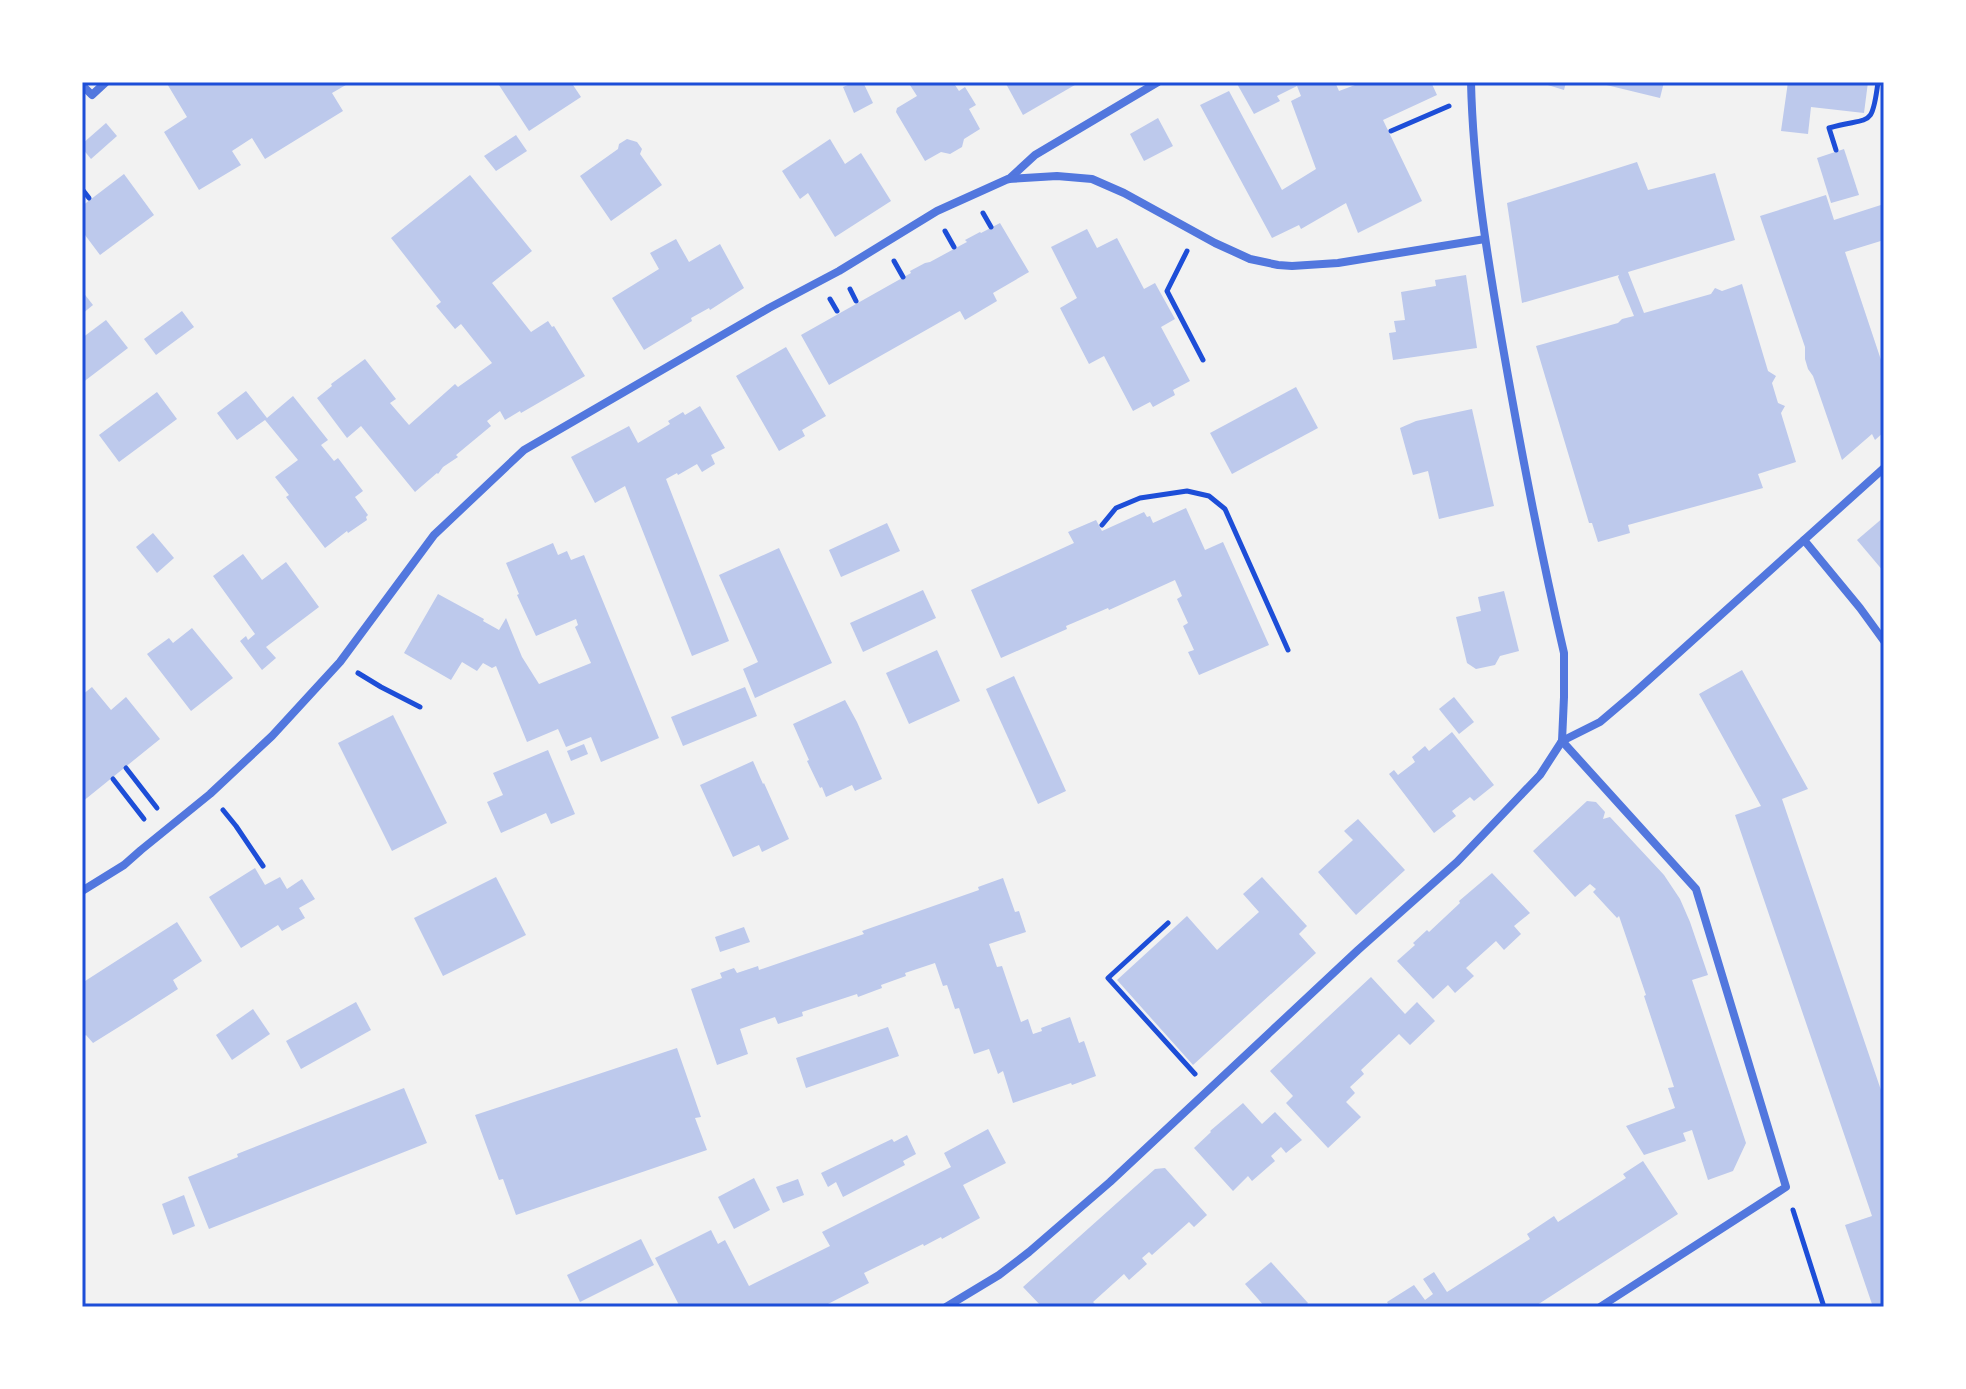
<svg xmlns="http://www.w3.org/2000/svg" width="1966" height="1389" font-family="'Noto Sans',sans-serif">
<rect width="100%" height="100%" fill="#f2f2f2"/>
<g fill="#bdc9ec">
<path d="M166,82H351L332,93L343,111L265,159L252,138L232,151L241,165L199,190L164,132L187,117Z"/>
<path d="M497,82H571L581,97L529,131Z"/>
<path d="M855,82H863L873,103L854,113L843,87Z"/>
<path d="M908,82H936L937,84L941,82H953L959,91L965,87L976,105L969,109L980,129L964,139L962,147L950,154L941,152L925,161L896,112L897,108L917,96Z"/>
<path d="M1005,82H1080L1023,115Z"/>
<path d="M1236,82H1335L1339,91L1363,82H1431L1437,95L1383,120L1422,201L1358,233L1346,203L1301,229L1299,225L1272,238L1200,105L1229,91L1282,190L1316,169L1291,101L1301,96L1297,86L1277,96L1280,101L1254,114Z"/>
<path d="M1538,82H1566L1564,90Z"/>
<path d="M1594,82H1664L1660,98Z"/>
<path d="M1788,82H1868L1864,113L1811,107L1808,134L1781,131Z"/>
<path d="M1158,118L1173,146L1144,161L1130,134Z"/>
<path d="M106,123L117,136L91,159L82,148V144Z"/>
<path d="M516,135L527,151L496,171L484,156Z"/>
<path d="M627,139L637,142L642,149L640,154L662,185L611,221L580,176L618,149L619,144Z"/>
<path d="M830,139L845,164L861,153L891,201L835,237L808,193L800,199L782,171Z"/>
<path d="M1844,149L1859,195L1831,203L1817,158Z"/>
<path d="M1637,162L1648,190L1715,173L1735,240L1628,272L1644,313L1711,294L1715,288L1722,291L1742,284L1768,371L1776,376L1772,383L1778,403L1785,406L1781,413L1796,462L1758,474L1763,488L1628,525L1630,533L1598,542L1592,523H1589L1536,346L1618,323L1622,319L1634,316L1618,277L1619,275L1522,303L1507,203Z"/>
<path d="M124,174L154,215L100,255L82,231V206Z"/>
<path d="M470,175L532,251L492,283L531,332L548,321L552,327L554,326L585,376L521,413L520,411L505,420L500,411L487,421L491,426L456,455L458,457L443,467L438,474L437,473L415,492L361,426L347,438L317,398L332,386L331,384L365,359L396,399L390,403L409,425L455,384L458,387L492,363L461,324L455,329L436,306L441,302L391,238Z"/>
<path d="M1826,195L1834,220L1884,204V240L1845,252L1884,369V432L1875,440L1872,434L1842,460L1813,376L1808,369L1805,359V347L1760,216Z"/>
<path d="M1000,223L1029,272L993,293L997,301L965,320L960,311L958,312L829,385L801,335L911,273L910,271L925,263L930,262L965,243L967,242L965,240L980,232L981,233Z"/>
<path d="M1087,229L1097,248L1117,238L1144,289L1155,283L1175,319L1161,327L1190,381L1173,390L1175,395L1153,407L1150,402L1133,411L1104,356L1089,364L1060,308L1077,298L1051,247Z"/>
<path d="M676,239L689,262L720,244L744,288L710,310L709,308L691,318L692,321L644,350L612,298L659,269L650,253Z"/>
<path d="M1466,275L1477,348L1393,360L1389,333L1396,332L1394,321L1405,320L1401,292L1436,286L1435,280Z"/>
<path d="M82,291L93,305L82,314Z"/>
<path d="M182,311L194,327L156,355L144,339Z"/>
<path d="M106,320L128,348L82,383V338Z"/>
<path d="M786,347L826,416L802,430L805,436L779,451L736,376Z"/>
<path d="M1296,387L1318,428L1232,474L1210,433Z"/>
<path d="M246,391L267,418L293,396L328,440L321,445L334,461L338,458L363,491L355,497L368,515L366,517L367,520L348,533L347,531L325,548L286,497L289,495L275,477L298,460L265,420L237,440L217,413Z"/>
<path d="M157,392L177,419L119,462L99,435Z"/>
<path d="M700,406L725,448L711,455L715,464L702,472L697,464L678,475L677,473L666,479L729,641L692,656L625,486L595,503L571,457L629,426L638,443L670,424L668,421L683,412L685,415Z"/>
<path d="M1472,409L1494,506L1439,519L1428,471L1413,475L1400,428L1416,421Z"/>
<path d="M1186,508L1205,550L1223,542L1269,645L1199,675L1188,652L1194,650L1183,626L1188,623L1177,599L1182,596L1175,580L1109,610L1108,608L1066,626L1067,629L1001,658L971,590L1074,543L1068,532L1096,520L1102,531L1144,512L1147,517L1150,516L1153,523Z"/>
<path d="M1884,517V572L1857,540Z"/>
<path d="M887,523L900,551L841,577L829,550Z"/>
<path d="M153,533L174,558L157,573L136,547Z"/>
<path d="M553,543L558,555L567,551L571,560L584,555L659,738L601,762L591,737L566,747L558,729L527,742L496,666L492,668L483,663L477,671L462,662L451,680L404,653L438,594L484,619L483,621L499,630L506,618L522,657L539,684L591,663L575,627L578,625L576,619L536,636L517,595L519,594L506,563Z"/>
<path d="M779,548L832,663L755,698L743,669L758,662L719,575Z"/>
<path d="M243,554L262,580L286,562L319,607L266,647L276,658L262,670L240,641L246,636L248,640L255,634L213,576Z"/>
<path d="M923,590L936,618L863,652L850,623Z"/>
<path d="M1504,591L1519,651L1500,656L1495,665L1476,669L1467,663L1456,617L1481,611L1478,597Z"/>
<path d="M192,628L233,678L191,711L147,654L169,638L173,643Z"/>
<path d="M937,650L960,701L909,724L886,673Z"/>
<path d="M1742,670L1808,789L1782,799L1884,1099V1307H1873L1845,1225L1872,1216L1735,815L1761,806L1699,694Z"/>
<path d="M1014,676L1066,791L1038,804L986,689Z"/>
<path d="M92,687L111,710L126,697L160,739L82,802V695Z"/>
<path d="M745,687L757,716L683,746L671,717Z"/>
<path d="M1454,697L1474,722L1459,734L1439,709Z"/>
<path d="M845,700L857,722L882,779L855,791L852,785L826,797L822,787L820,788L807,761L809,760L793,724Z"/>
<path d="M393,715L447,823L392,851L338,743Z"/>
<path d="M1452,732L1494,785L1474,801L1470,797L1452,811L1456,816L1434,833L1389,774L1394,770L1398,775L1415,762L1412,757L1425,746L1429,751Z"/>
<path d="M584,744L588,754L571,761L567,751Z"/>
<path d="M548,750L575,814L551,824L546,813L501,833L487,802L503,795L493,773Z"/>
<path d="M753,761L763,784L764,783L789,839L762,852L759,845L733,857L700,785Z"/>
<path d="M1587,801L1596,802L1605,812L1603,819L1610,817L1664,875L1680,899L1690,922L1708,975L1692,980L1746,1143L1733,1171L1708,1180L1692,1130L1683,1133L1686,1141L1644,1155L1626,1126L1675,1108L1668,1088L1674,1087L1644,996L1646,995L1619,916L1617,918L1593,892L1596,889L1590,884L1575,897L1533,851Z"/>
<path d="M1358,819L1405,870L1356,915L1318,872L1353,840L1344,831Z"/>
<path d="M255,868L265,885L280,877L287,889L302,879L315,899L299,908L305,918L282,931L278,925L241,948L209,897Z"/>
<path d="M1492,873L1530,913L1514,926L1521,934L1504,950L1496,941L1466,968L1474,976L1455,993L1448,985L1433,999L1397,961L1415,945L1413,943L1427,930L1429,932L1460,903L1459,901Z"/>
<path d="M496,877L526,935L443,976L414,918Z"/>
<path d="M1262,877L1307,926L1299,934L1316,953L1193,1065L1117,980L1187,916L1217,950L1259,912L1243,894Z"/>
<path d="M1003,878L1015,912L1019,911L1026,932L989,944L997,967L1002,966L1021,1022L1028,1019L1033,1034L1042,1031L1041,1028L1070,1017L1079,1043L1084,1041L1096,1076L1072,1085L1071,1083L1013,1103L1003,1071L998,1074L989,1049L974,1054L959,1008L955,1009L947,985L943,986L935,963L905,973L906,976L881,985L882,988L858,997L857,994L802,1012L803,1016L778,1024L775,1017L740,1029L748,1054L717,1065L691,989L722,978L720,973L734,968L737,973L758,966L759,970L864,934L862,931L979,890L978,887Z"/>
<path d="M177,922L202,961L173,980L178,989L130,1020L93,1043L86,1035L82,1038V983Z"/>
<path d="M744,927L750,942L720,952L715,937Z"/>
<path d="M1371,977L1405,1014L1417,1002L1435,1021L1410,1045L1399,1034L1361,1070L1364,1074L1350,1087L1355,1093L1346,1102L1361,1117L1328,1148L1286,1103L1293,1096L1270,1071Z"/>
<path d="M356,1002L371,1030L301,1069L286,1041Z"/>
<path d="M253,1009L270,1034L232,1060L216,1035Z"/>
<path d="M888,1027L899,1056L806,1088L796,1058Z"/>
<path d="M677,1048L701,1117L695,1118L707,1150L516,1215L503,1179L499,1180L475,1115Z"/>
<path d="M404,1088L427,1143L209,1229L188,1177L238,1157L237,1154Z"/>
<path d="M1243,1103L1262,1124L1275,1112L1302,1140L1286,1153L1281,1147L1271,1156L1275,1161L1252,1181L1248,1176L1233,1191L1194,1148L1211,1132L1210,1131Z"/>
<path d="M988,1129L1006,1163L963,1185L980,1218L942,1239L941,1237L924,1246L923,1244L864,1273L869,1283L822,1307H680L655,1258L711,1230L718,1244L725,1240L749,1286L830,1246L822,1232L951,1167L944,1153Z"/>
<path d="M907,1135L916,1154L903,1161L905,1165L843,1197L836,1182L828,1187L821,1173L892,1139L894,1142Z"/>
<path d="M1643,1161L1678,1214L1534,1307H1390L1387,1302L1414,1285L1425,1300L1433,1294L1423,1279L1434,1272L1447,1292L1530,1239L1527,1234L1554,1216L1558,1222L1626,1178L1623,1174Z"/>
<path d="M1165,1168L1207,1215L1194,1227L1189,1222L1152,1255L1149,1252L1142,1258L1147,1264L1129,1280L1124,1274L1093,1302L1098,1307H1042L1023,1287L1155,1169Z"/>
<path d="M754,1178L770,1210L734,1229L718,1197Z"/>
<path d="M798,1179L804,1195L783,1203L776,1187Z"/>
<path d="M184,1195L195,1226L173,1235L162,1204Z"/>
<path d="M641,1239L654,1265L580,1302L567,1275Z"/>
<path d="M1271,1262L1308,1303L1304,1307H1265L1245,1284Z"/>
</g>
<g fill="none" stroke-linecap="round" stroke-linejoin="round">
<g stroke="#1d4ed8" stroke-width="5">
<path d="M1391,131L1449,106"/>
<path d="M1836,150L1829,128C1870,116 1872,130 1878,82"/>
<path d="M82,189L89,198"/>
<path d="M983,213L991,227"/>
<path d="M945,231L954,247"/>
<path d="M1187,251L1167,291L1203,360"/>
<path d="M894,261L903,277"/>
<path d="M850,289L856,301"/>
<path d="M830,299L837,311"/>
<path d="M1102,525L1116,508L1140,498L1187,491L1209,496L1225,509L1288,650"/>
<path d="M358,673L381,687L420,707"/>
<path d="M126,768L157,808"/>
<path d="M113,779L144,819"/>
<path d="M223,810L236,826L263,866"/>
<path d="M1168,923L1108,978L1195,1074"/>
<path d="M1793,1210L1824,1307"/>
</g>
<g stroke="#5277de" stroke-width="8">
<path d="M82,85L92,95L106,82"/>
<path d="M1009,179L1035,155L1158,82"/>
<path d="M1804,540L1860,608L1884,641"/>
<path d="M1562,741L1696,889L1786,1187L1600,1307"/>
<path d="M1562,741L1600,722L1633,694L1884,468"/>
<path d="M82,891L124,865L141,850L210,794L272,736L340,662L434,535L524,450L769,308L839,271L937,211L1008,179L1057,176L1092,179L1124,193L1215,243L1250,259L1278,265L1292,266L1338,263L1485,239"/>
<path d="M946,1307L999,1275L1029,1252L1110,1182L1358,950L1457,862L1518,798L1540,775L1562,741L1564,697V653C1540,550 1520,446 1502,342C1487,255 1473,170 1471,82"/>
</g>
</g>
<rect width="1966" height="1389" fill="none" stroke="#ffffff" stroke-width="168"/>
<rect x="84" y="84" width="1798" height="1221" fill="none" stroke="#1d4ed8" stroke-width="3"/>
</svg>
